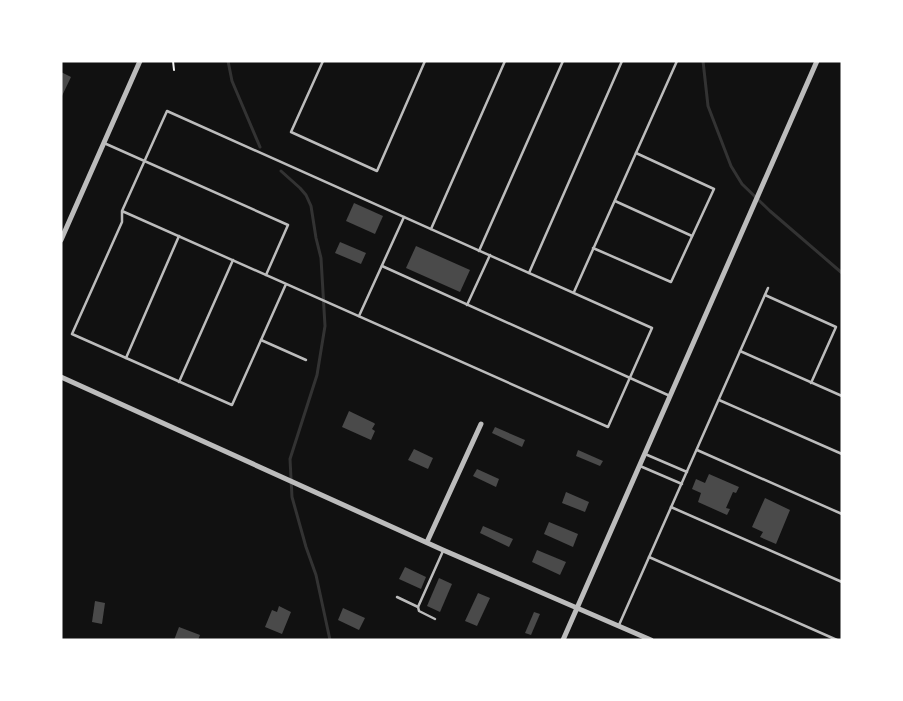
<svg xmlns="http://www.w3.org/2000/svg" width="903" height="701" font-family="'Exo 2',sans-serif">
<rect width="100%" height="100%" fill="#111"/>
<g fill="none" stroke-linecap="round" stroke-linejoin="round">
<g stroke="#333" stroke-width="3">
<path d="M228,61L232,81L260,147"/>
<path d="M703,61L708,106L731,166L742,184L770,211L842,273"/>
<path d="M281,171L300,188L306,195L311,206L316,238L321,258L325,326L317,375L290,459L292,497L306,547L316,575L330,640"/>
</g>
</g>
<g fill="#4a4a4a">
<path d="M61,72L71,77L61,98Z"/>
<path d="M354,203L383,216L375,234L346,221Z"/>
<path d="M340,242L366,253L361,264L335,253Z"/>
<path d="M416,246L470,270L460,292L406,268Z"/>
<path d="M349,411L374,423L375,424L372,429L375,431L371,440L342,427Z"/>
<path d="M495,427L525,440L522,447L492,433Z"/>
<path d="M414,449L433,458L428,469L408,460Z"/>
<path d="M578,450L603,461L600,466L576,456Z"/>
<path d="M477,469L499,479L496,487L473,476Z"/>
<path d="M709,474L739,487L736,493L733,492L726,508L730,509L727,515L698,502L701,493L692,489L696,479L705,483Z"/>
<path d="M566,492L589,502L585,512L562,503Z"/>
<path d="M765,498L790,510L776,544L760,537L763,532L752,527Z"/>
<path d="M549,522L578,534L573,547L544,534Z"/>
<path d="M483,526L513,539L509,547L480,533Z"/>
<path d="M537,550L566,562L560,575L532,562Z"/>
<path d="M405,567L426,577L421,589L399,579Z"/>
<path d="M439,578L452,584L440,612L427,606Z"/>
<path d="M478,593L490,598L477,626L465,621Z"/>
<path d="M95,601L105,603L102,624L92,622Z"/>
<path d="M279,606L291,612L282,634L265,627L272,610L277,612Z"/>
<path d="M343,608L365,618L359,630L338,620Z"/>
<path d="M534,612L540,614L531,635L525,633Z"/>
<path d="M179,627L200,635L198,640H174Z"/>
</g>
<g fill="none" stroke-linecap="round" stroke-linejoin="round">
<path stroke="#f5f5f5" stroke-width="2" d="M173,61L174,70"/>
<g stroke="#bcbcbc" stroke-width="2.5">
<path d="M323,61L291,132L377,171L425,61"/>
<path d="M104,143L288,225L266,275"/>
<path d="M615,201L692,236"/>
<path d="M122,211L608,427L652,328L167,111L122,211V222L72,334L232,405L286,284"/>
<path d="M431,229L505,61"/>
<path d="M593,248L671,282L714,189L636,153"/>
<path d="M479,251L563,61"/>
<path d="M382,266L670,396"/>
<path d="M529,273L622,61"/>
<path d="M574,292L677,61"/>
<path d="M765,295L836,327L811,383"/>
<path d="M467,305L490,255"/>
<path d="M359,316L404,217"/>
<path d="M261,340L306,360"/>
<path d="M740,351L842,396"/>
<path d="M126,358L179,236"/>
<path d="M179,382L233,260"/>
<path d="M719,400L842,454"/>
<path d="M697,450L842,514"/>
<path d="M645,454L687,472"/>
<path d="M640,466L682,484"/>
<path d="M671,507L842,582"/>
<path d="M649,557L837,640"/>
<path d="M397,597L418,607L419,611L435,619"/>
<path d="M418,607L443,551"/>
<path d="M619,625L768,288"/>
</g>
<g stroke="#bcbcbc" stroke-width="5">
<path d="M61,240L140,61"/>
<path d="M61,377L443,550L651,640"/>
<path d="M427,542L481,424"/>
<path d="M563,640L817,61"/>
</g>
</g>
<rect width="903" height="701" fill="none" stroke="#ffffff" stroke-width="125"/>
</svg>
